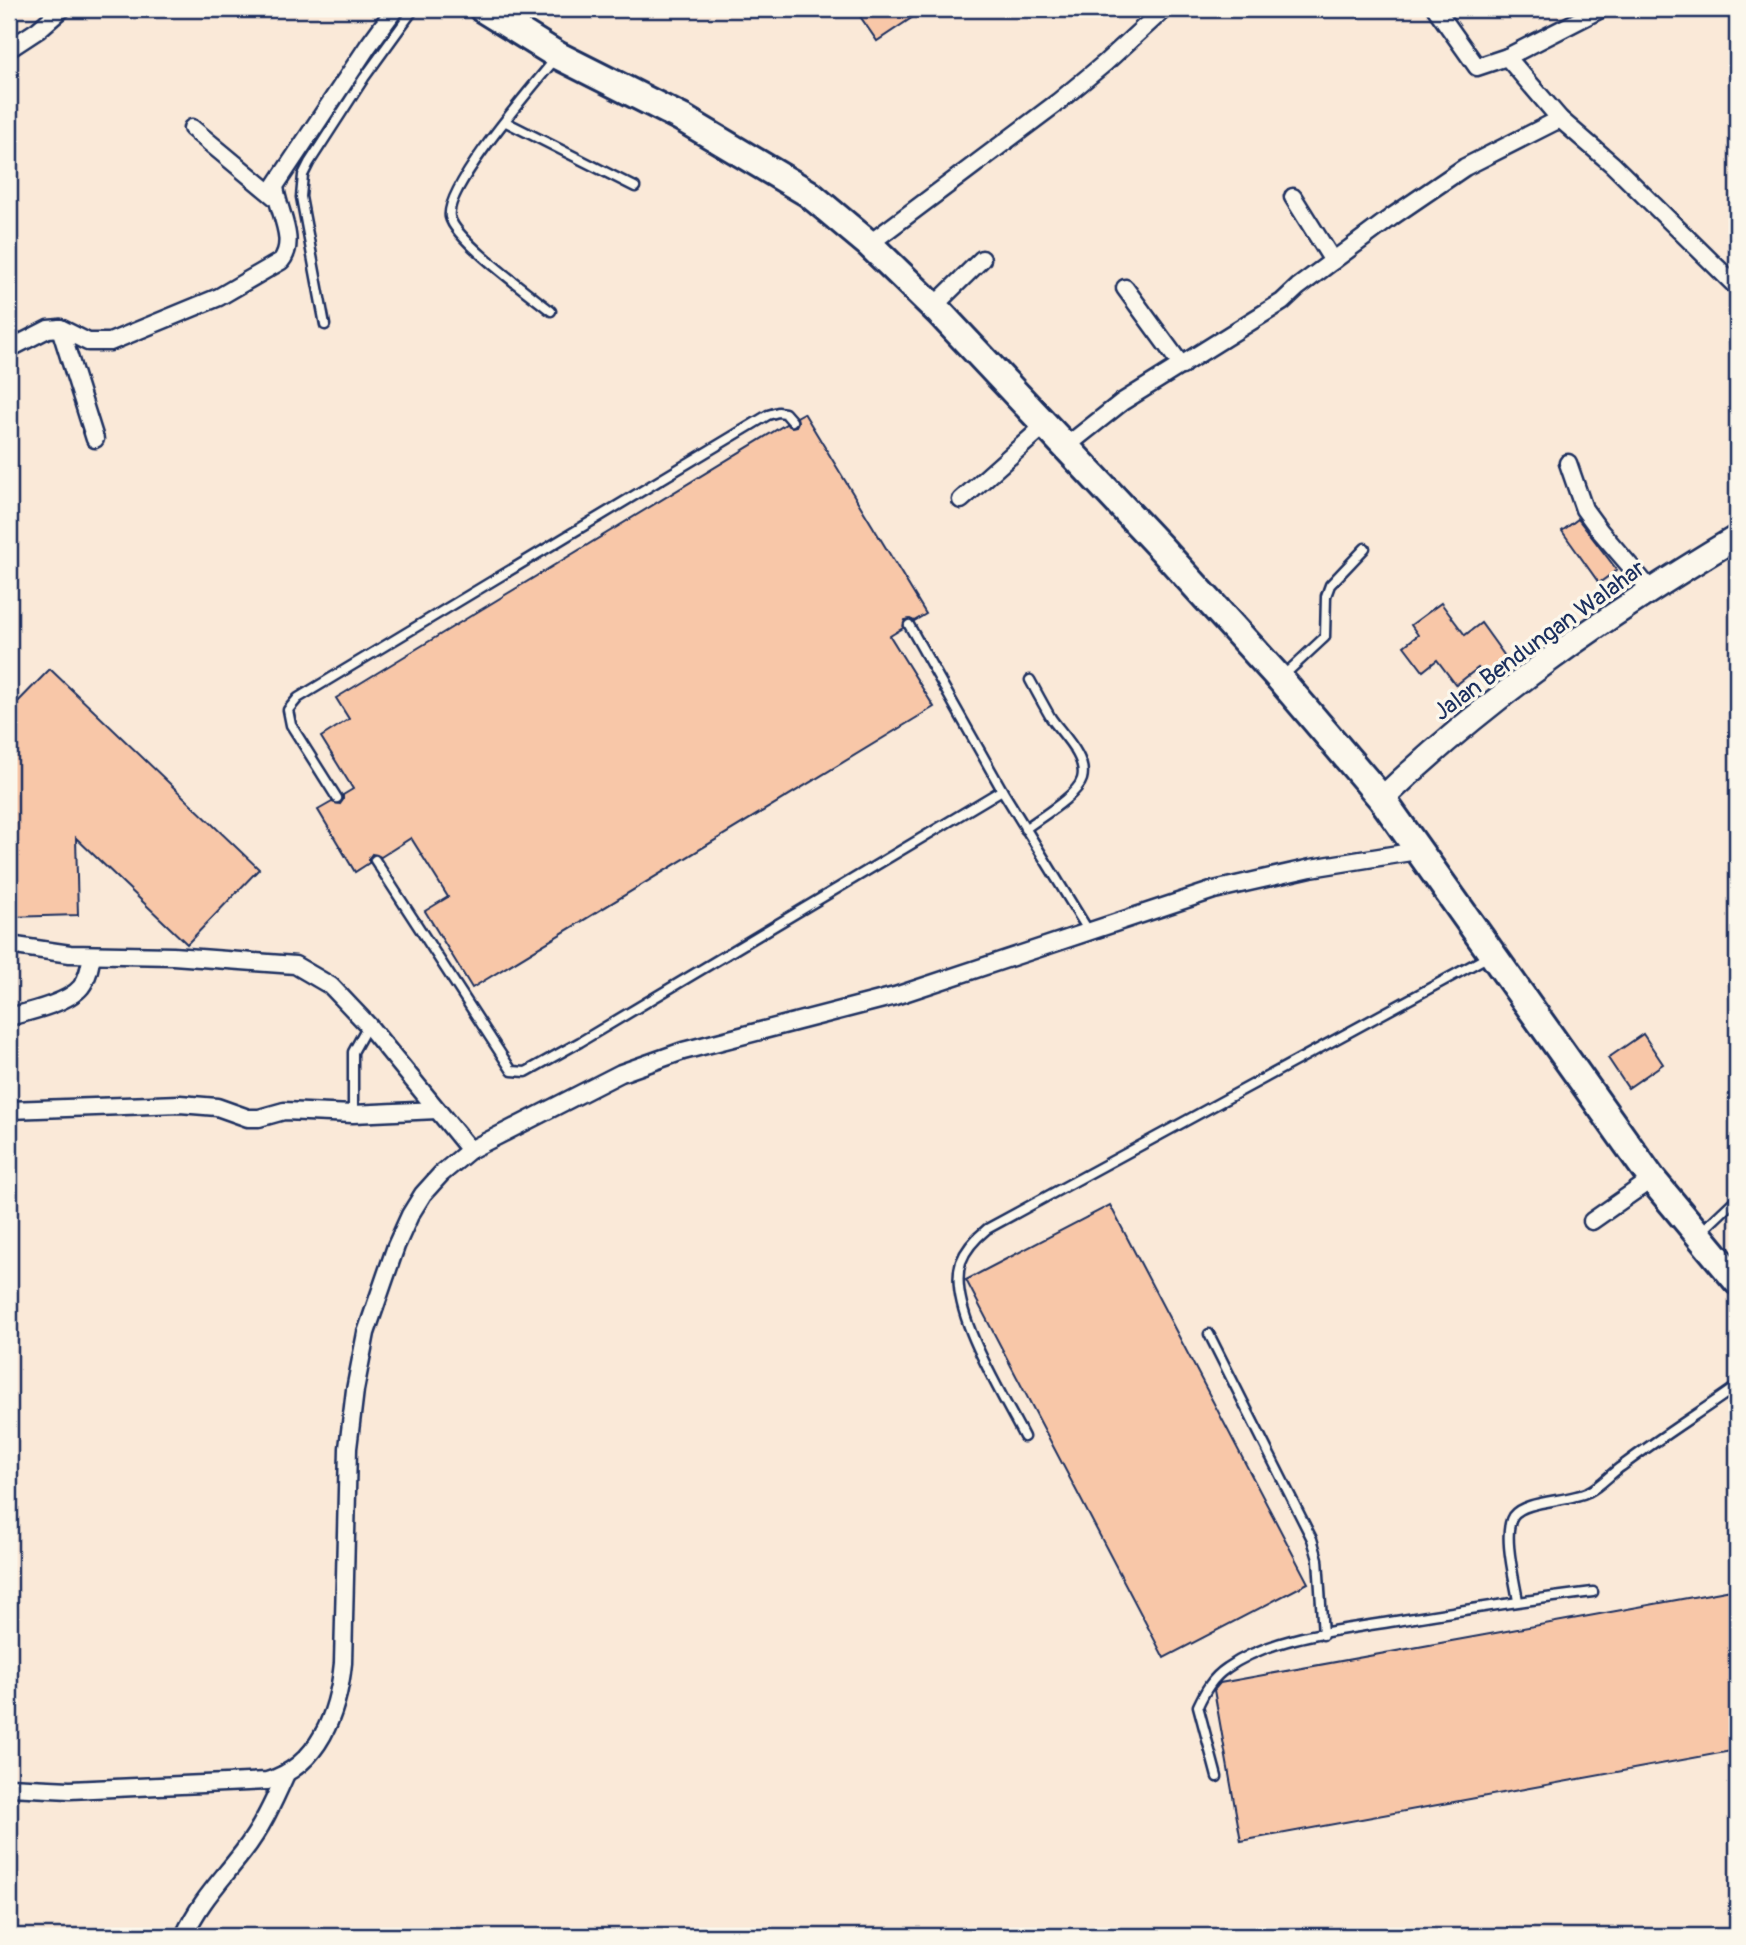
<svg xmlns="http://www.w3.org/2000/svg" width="1746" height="1945" font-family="Pangolin,sans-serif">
<rect width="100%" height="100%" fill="#fae9d8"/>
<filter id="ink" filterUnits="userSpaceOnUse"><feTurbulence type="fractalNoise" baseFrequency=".0143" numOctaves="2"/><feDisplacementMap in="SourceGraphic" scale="14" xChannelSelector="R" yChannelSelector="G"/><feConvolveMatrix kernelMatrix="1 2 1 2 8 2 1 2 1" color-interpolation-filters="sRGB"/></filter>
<g filter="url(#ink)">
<g fill="#f8c7a8" stroke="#1b2f5e" stroke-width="2">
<path d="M855,9H925L877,41Z"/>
<path d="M804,413L926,614L914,621L910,619L905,620L903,628L890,636L934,707L472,988L425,911L448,897L411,838L381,857L372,854L369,858V863L355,872L318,810L332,802L340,804L343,800V795L353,789L321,737L349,719L336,698L786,424L791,427L796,426L798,422L797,417Z"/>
<path d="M1578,519L1617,570L1599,583L1562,531Z"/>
<path d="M1441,603L1465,635L1481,623L1512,666L1489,683L1478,668L1456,685L1437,660L1423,671L1404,646L1418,635L1411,625Z"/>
<path d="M50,669L259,869L187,944L76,838L78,915L9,917V711Z"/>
<path d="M1643,1034L1663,1064L1628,1088L1608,1058Z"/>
<path d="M1110,1205L1308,1583L1164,1658L966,1280Z"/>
<path d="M1737,1589V1750L1241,1841L1214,1690L1220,1683Z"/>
</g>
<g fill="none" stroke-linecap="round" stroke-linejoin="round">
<defs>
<g id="lane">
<path d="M506,122L635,187"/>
<path d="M551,311C530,294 455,240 450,217C444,188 535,84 556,58"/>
<path d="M325,325L301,197L303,175L309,163L364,78L414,9"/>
<path d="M909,625L1002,790L1088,930"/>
<path d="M1282,677L1325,637L1326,596L1330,585L1365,548"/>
<path d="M337,798L291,725L288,710L298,698L768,415L778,412L785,413L792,421"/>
<path d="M1025,829C1039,818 1077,796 1082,779C1088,758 1062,734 1051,718C1044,706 1037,693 1030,680"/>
<path d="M375,860L512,1071L526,1072L580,1042L1002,790"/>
<path d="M353,1114V1052L368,1025"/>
<path d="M1700,1233L1737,1198"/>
<path d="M1209,1334L1312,1539L1318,1559L1323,1635"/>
<path d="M1024,1437C1003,1395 946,1307 961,1262C966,1248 976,1238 987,1229L1489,956"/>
<path d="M1518,1601C1515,1581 1502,1533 1513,1516C1524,1500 1568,1502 1588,1492C1601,1486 1610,1474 1622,1466C1659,1438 1699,1413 1737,1386"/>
<path d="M1217,1777L1198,1706C1205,1691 1212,1678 1227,1668C1272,1636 1342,1630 1396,1621C1462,1610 1527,1600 1593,1592"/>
</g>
<g id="street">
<path d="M1436,9L1477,67L1507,57L1601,9"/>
<path d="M9,49L38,30L62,9"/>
<path d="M1507,57L1560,119L1612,164L1737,287"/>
<path d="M192,128L276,198"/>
<path d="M1293,197L1333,261"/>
<path d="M869,244L1058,102L1105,63L1164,9"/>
<path d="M1125,288L1182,366"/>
<path d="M933,307L982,259"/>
<path d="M60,328L95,439"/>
<path d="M9,349L48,329L60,328L88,342H110L219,297L281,261C298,240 277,210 275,186L368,46L395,9"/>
<path d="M1064,448L1122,402L1282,302L1298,287L1393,216L1465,167L1560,119"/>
<path d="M1568,463L1584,509L1600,531L1650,589"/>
<path d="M961,500L1044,426"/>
<path d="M9,945L70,954L173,956L295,965L331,986L368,1025L470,1150"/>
<path d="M9,1017C28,1012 68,1003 81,987C88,978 90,966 92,955"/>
<path d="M9,1110L180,1104L217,1107L248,1118H259L284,1111L353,1114L437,1110"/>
<path d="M1592,1221L1652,1179"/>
<path d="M9,1787L70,1790L267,1781C319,1766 338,1713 343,1663L348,1448L355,1390L366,1333L396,1246L410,1215L423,1194L441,1174L470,1150L621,1073L683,1051L895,996L1214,890L1311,868L1417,851"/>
<path d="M184,1936C200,1901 220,1882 243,1852C261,1829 273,1803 285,1776"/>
</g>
<path id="secondary" d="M1382,799C1489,696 1610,613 1737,537"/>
<path id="primary" d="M483,9L557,55L682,118L808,193L869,244L940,313L1160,547L1280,679L1382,799L1652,1179L1737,1281"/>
</defs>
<use href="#lane" stroke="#1b2f5e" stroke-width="13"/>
<use href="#street" stroke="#1b2f5e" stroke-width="21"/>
<use href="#secondary" stroke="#1b2f5e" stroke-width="28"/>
<use href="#primary" stroke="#1b2f5e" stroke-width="32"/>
<use href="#lane" stroke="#fbf7ec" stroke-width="8"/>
<use href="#street" stroke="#fbf7ec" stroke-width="16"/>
<use href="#secondary" stroke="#fbf7ec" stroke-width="23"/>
<use href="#primary" stroke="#fbf7ec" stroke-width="26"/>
</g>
</g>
<g text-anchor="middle" stroke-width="7" stroke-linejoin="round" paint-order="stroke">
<g font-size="24" fill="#1b2f5e" stroke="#fbf7ec">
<text transform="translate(1539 640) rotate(-36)" y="8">Jalan Bendungan Walahar</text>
</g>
</g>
<rect width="1746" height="1945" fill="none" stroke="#fbf7ec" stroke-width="35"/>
<rect x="18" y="18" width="1711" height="1910" fill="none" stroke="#1b2f5e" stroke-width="2.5" filter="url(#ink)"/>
</svg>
